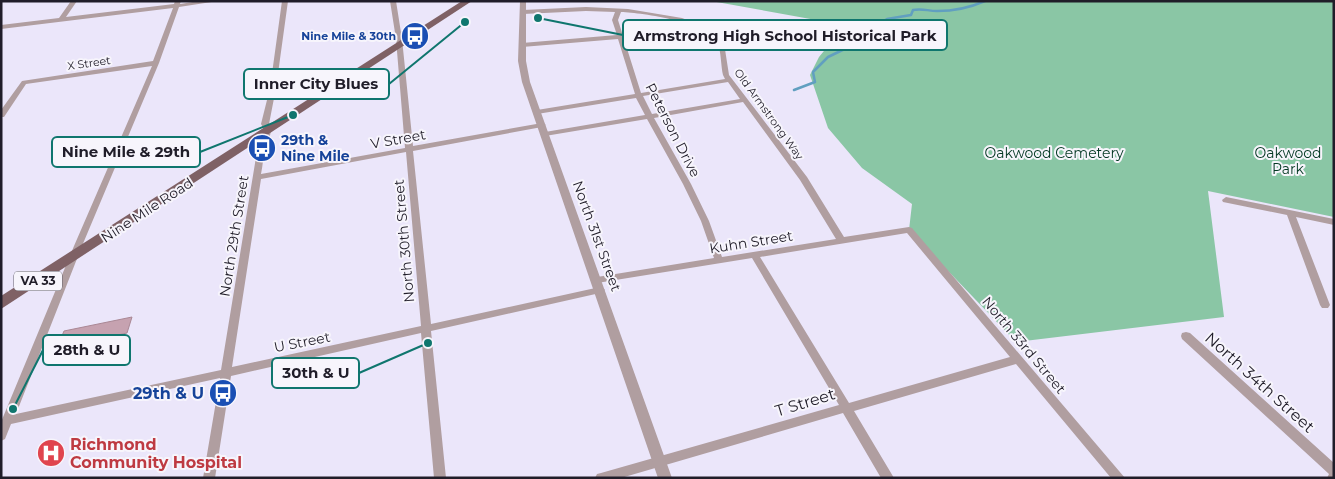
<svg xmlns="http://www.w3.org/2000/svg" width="1335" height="479" font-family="Montserrat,sans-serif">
<rect width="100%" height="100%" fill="#ebe6fa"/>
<path fill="#8ac6a5" d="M711,1H1334V217L1208,191L1224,317L1016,342L909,230L912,204L862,168L828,128L810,75L819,57L847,23L816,20Z"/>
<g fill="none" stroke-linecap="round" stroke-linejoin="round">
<path stroke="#619fc0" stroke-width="2.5" d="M794,90L815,82L813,72L828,57L855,44L851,42L842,43L844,35L877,25L887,19L911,15L913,10C922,8 928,11 937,11C955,11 969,8 985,1"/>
</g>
<path fill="#c6a2b0" stroke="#aa8895" d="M132,317L127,333L57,348L64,331Z"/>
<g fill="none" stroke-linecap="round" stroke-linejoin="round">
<g fill="#b09ea0" fill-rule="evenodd">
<path d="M71,1H77L66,17L174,4L175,1H181L180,4L199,1H218L179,7L159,63L82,246L16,414L221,370L258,145C262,139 266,131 261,124L270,88L282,1H288L276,88L269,124C274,134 267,139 265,148C263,156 263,165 261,174L405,148L396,39L390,1H396L402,39L413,146L542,123L546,125L542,127L413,151L431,324L600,287L603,288L605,290L603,292L600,293L431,331L446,478H434L421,333L231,376L215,478H203L220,378L11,424L5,439L1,441V422L74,246L152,66L26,84L4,117H1V110L22,81L153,61L173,8L1,29V25L59,18ZM406,152L421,326L232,367L261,179Z"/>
<path d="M586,7L628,9L682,18L710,29L724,43L729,75L807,177L844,237L909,227L912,228L1125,478H1111L1016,364L854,411L894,478H881L843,413L621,478H595L597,474L601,473L839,405L752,258L597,283L594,282L592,280L594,278L597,277L714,258L701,221L683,184L647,119L545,136L541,134L545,132L645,115L636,98L537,114L533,112L537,110L635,94L618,39L522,47L519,45L522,43L617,35L612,20L615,12L586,11L523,14L520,12L523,10ZM621,12C643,13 709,22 718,44C721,51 721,67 723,75L725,79L641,93L618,20ZM728,82L740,99L652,114L643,96ZM743,102L800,180L836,239L722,257L709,221L691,184L654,118ZM907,233L1010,357L849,403L760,257Z"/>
<path d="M1226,197L1334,219V225L1296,217L1330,305L1328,308H1322L1320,305L1287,215L1223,202L1222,200Z"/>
<path d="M1186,332L1190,333L1334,463V478H1327L1329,474L1182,339L1181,336L1182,333Z"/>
</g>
<path fill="#b09ea0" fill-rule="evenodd" d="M520,1H526V61L530,82L672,478H658L522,82L518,61Z"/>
<path fill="#7f6165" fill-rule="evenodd" d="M462,1H472L1,309V296Z"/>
</g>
<defs>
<symbol id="bus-disc" viewBox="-11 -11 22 22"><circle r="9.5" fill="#1a4fb4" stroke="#f7f5fc"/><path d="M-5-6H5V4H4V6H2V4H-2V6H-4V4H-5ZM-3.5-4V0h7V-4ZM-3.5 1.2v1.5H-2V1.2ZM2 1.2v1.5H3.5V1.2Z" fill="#fff"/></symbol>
<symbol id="hospital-disc" viewBox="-11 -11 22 22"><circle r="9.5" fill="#e0444e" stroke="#f7f5fc"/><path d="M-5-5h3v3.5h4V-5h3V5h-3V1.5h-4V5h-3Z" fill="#fff"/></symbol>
</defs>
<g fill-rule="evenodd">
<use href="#bus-disc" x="399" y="20" width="32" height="32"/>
<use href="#bus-disc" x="246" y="132" width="32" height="32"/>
<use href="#bus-disc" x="207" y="377" width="32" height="32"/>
<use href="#hospital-disc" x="35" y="437" width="32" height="32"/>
</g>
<g text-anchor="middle" stroke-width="4" stroke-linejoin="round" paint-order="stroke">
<g font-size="11" font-weight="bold" fill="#164399" stroke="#f7f5fc" text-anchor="end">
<text x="396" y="40">Nine Mile &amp; 30th</text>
</g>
<g font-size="11" fill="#201d29" stroke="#f7f5fc">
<text transform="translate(89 63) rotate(-8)" y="4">X Street</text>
<text transform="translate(769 114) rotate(54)" y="4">Old Armstrong Way</text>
</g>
<rect fill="#f7f5fc" stroke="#605e68" stroke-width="1" x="14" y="271.5" width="48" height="19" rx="4"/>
<g font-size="12" font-weight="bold" fill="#201d29">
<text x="38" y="285">VA 33</text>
</g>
<g font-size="14" fill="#201d29" stroke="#f7f5fc">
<text transform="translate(673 130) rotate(63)" y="5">Peterson Drive</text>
<text transform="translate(398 139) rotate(-10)" y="5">V Street</text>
<text transform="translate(147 210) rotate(-33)" y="5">Nine Mile Road</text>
<text transform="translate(234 236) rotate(-81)" y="5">North 29th Street</text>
<text transform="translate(597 236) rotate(70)" y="5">North 31st Street</text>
<text transform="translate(404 241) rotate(-95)" y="5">North 30th Street</text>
<text transform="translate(751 242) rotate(-9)" y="5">Kuhn Street</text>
<text transform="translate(302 342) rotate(-11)" y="5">U Street</text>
<text transform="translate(1024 345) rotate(50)" y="5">North 33rd Street</text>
</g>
<g font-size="14" font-weight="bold" fill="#164399" stroke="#f7f5fc" text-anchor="start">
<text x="281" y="145">29th &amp;<tspan x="281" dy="16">Nine Mile</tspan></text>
</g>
<g font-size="14" fill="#023721" stroke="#f7f5fc">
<text x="1054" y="158">Oakwood Cemetery</text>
<text x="1288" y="158">Oakwood<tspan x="1288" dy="16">Park</tspan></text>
</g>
<g font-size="16" fill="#201d29" stroke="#f7f5fc">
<text transform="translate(1260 382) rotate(42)" y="6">North 34th Street</text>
<text transform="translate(805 402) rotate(-17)" y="6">T Street</text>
</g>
<g font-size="16" font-weight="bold" fill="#164399" stroke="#f7f5fc" text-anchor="end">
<text x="204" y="399">29th &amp; U</text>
</g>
<g font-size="16" font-weight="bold" fill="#be3a42" stroke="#f7f5fc" text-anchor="start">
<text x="70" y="450">Richmond<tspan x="70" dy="18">Community Hospital</tspan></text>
</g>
</g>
<path fill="none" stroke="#0f766e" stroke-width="2" d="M538 18L623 35M465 22L389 84M293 115L200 152M13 409L43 350M428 343L359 373"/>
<g fill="#0f766e" stroke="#f7f5fc" stroke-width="2">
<circle cx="538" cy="18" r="5"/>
<circle cx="465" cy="22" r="5"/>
<circle cx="293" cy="115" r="5"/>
<circle cx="13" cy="409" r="5"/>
<circle cx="428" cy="343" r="5"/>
</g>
<g fill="#f7f5fc" stroke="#0f766e" stroke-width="2">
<rect x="623" y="20" width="324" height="30" rx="5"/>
<rect x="244" y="69" width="145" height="30" rx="5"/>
<rect x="52" y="137" width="148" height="30" rx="5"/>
<rect x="43" y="335" width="87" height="30" rx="5"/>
<rect x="272" y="358" width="87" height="30" rx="5"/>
</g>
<g font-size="15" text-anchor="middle" font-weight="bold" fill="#201d29">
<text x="785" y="41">Armstrong High School Historical Park</text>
<text x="316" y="89">Inner City Blues</text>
<text x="126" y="157">Nine Mile &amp; 29th</text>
<text x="87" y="355">28th &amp; U</text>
<text x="316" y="378">30th &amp; U</text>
</g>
<rect width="1335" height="479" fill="none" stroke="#201d29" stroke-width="5"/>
</svg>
